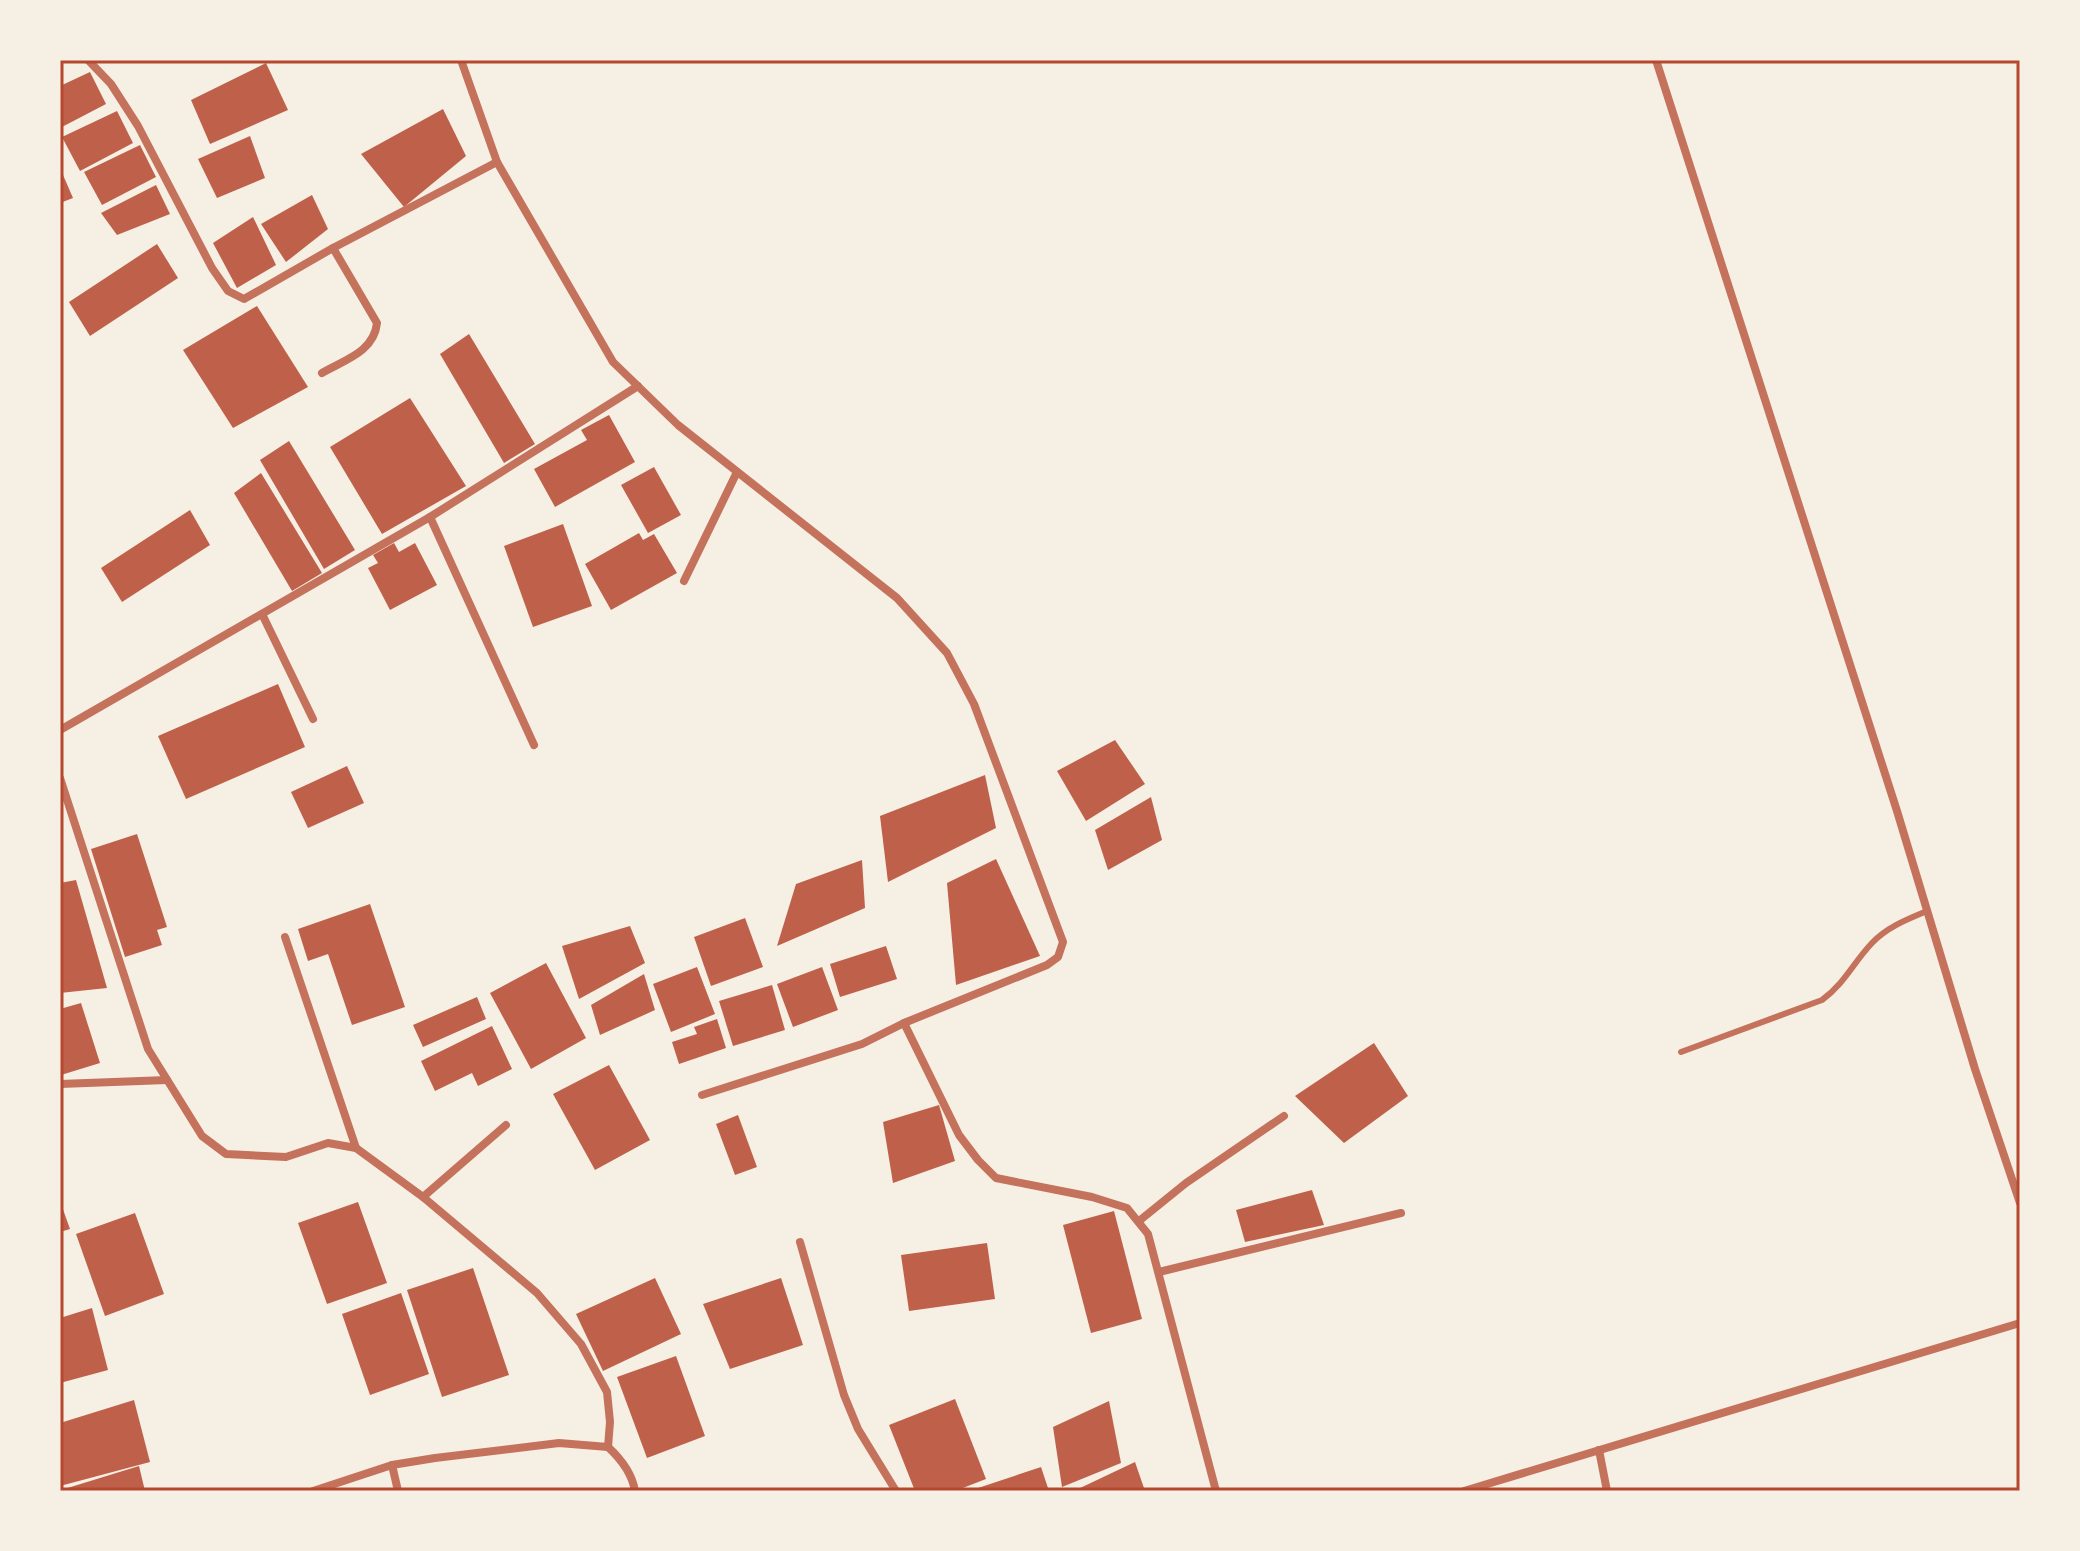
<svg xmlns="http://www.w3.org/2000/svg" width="2080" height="1551" font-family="'Space Grotesk',sans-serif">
<rect width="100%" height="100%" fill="#f6efe4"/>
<g fill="#bf614a">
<path d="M266,63L288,110L210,144L191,100Z"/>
<path d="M90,72L106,104L60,128V86Z"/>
<path d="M443,109L466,156L404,207L361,154Z"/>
<path d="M117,111L133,143L80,171L62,137Z"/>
<path d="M250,136L265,178L217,198L198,159Z"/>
<path d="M140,145L156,177L102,205L84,172Z"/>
<path d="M60,168L73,198L60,203Z"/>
<path d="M156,185L170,214L117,235L101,213Z"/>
<path d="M312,195L328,229L286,262L261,224Z"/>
<path d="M253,217L276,265L237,288L213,243Z"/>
<path d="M157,244L178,278L90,336L69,302Z"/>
<path d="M257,306L308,387L233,428L183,350Z"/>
<path d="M469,334L535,444L504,463L440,354Z"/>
<path d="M410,398L466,486L382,534L330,447Z"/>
<path d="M609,415L635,462L555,507L534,469L587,440L581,430Z"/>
<path d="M289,441L355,550L324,569L260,460Z"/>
<path d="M654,467L681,515L648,533L621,485Z"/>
<path d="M261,473L322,573L292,591L234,493Z"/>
<path d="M190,510L210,545L122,602L101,568Z"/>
<path d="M563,524L592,606L533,627L504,546Z"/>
<path d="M639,533L643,540L654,534L677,573L611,610L585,564Z"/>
<path d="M394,543L399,552L415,543L437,585L390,610L368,568L378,563L373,555Z"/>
<path d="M278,684L305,747L186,799L158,736Z"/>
<path d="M1115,740L1145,784L1086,821L1057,771Z"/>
<path d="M347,766L364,803L308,828L291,792Z"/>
<path d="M985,775L996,828L888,882L880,816Z"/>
<path d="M1151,797L1162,840L1108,870L1095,830Z"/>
<path d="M137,834L167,927L157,930L162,945L125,957L91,849Z"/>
<path d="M996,859L1040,956L956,985L947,883Z"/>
<path d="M862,860L865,908L777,946L796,884Z"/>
<path d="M76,880L107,988L60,993V883Z"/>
<path d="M370,904L405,1007L352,1025L328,954L308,961L298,929Z"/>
<path d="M745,918L763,967L711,986L694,937Z"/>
<path d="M630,926L645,963L579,999L562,946Z"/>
<path d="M886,946L897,979L840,997L830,964Z"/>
<path d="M546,963L586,1038L531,1069L490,993Z"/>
<path d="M697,967L715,1014L671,1032L653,984Z"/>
<path d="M822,967L838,1010L793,1027L777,984Z"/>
<path d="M644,974L655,1010L600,1035L591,1005Z"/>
<path d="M772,985L785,1030L733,1046L719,1001Z"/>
<path d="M477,997L486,1019L423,1047L413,1025Z"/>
<path d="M81,1003L100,1063L61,1075L60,1009Z"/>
<path d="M717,1019L726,1048L679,1064L672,1042L697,1034L694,1027Z"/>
<path d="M492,1026L512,1069L478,1086L472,1073L435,1091L421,1061Z"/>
<path d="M1374,1043L1408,1096L1344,1143L1295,1096Z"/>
<path d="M609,1065L650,1140L595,1170L553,1094Z"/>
<path d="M939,1105L955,1161L893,1183L883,1122Z"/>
<path d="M738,1115L757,1167L735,1175L716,1124Z"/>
<path d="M1312,1190L1324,1225L1245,1242L1236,1210Z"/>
<path d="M60,1201L70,1229L60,1232Z"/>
<path d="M358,1202L387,1283L327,1304L298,1223Z"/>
<path d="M1114,1211L1142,1319L1091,1333L1063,1225Z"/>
<path d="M135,1213L164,1294L105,1316L76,1234Z"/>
<path d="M987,1243L995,1299L909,1311L901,1255Z"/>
<path d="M473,1268L509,1375L442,1397L407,1290Z"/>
<path d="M655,1278L681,1334L603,1371L576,1314Z"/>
<path d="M781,1278L803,1345L730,1369L703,1304Z"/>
<path d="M401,1293L429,1374L370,1395L342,1314Z"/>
<path d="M92,1308L108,1370L60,1383V1318Z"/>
<path d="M676,1356L705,1436L647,1458L617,1377Z"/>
<path d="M955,1399L986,1479L955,1491H915L889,1425Z"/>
<path d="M134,1400L150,1462L60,1486V1423Z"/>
<path d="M1109,1401L1121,1463L1062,1487L1053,1427Z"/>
<path d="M1135,1462L1145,1491H1079L1078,1489Z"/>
<path d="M139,1466L145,1491H61V1490Z"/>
<path d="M1041,1467L1049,1491H979L978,1488Z"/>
</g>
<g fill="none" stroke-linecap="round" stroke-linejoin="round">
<path stroke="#c5725c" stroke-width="6" d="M1681,1052L1822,1000C1845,983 1853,963 1872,943C1887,927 1908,919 1927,911"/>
<g stroke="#c5725c" stroke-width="8">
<path d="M88,60L111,84L138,126L212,268L228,291L244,299L333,248L497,162"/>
<path d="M461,60L497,162L613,362L678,425L897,598L947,653L974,704L1063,942L1058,957L1047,965L904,1023"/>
<path d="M1656,60L1897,811L1975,1069L2020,1203"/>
<path d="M322,373C344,360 374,352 377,323L333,248"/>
<path d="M430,517L534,745"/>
<path d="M684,581L737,472"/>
<path d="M262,614L313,719"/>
<path d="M60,730L430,517L638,386"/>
<path d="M60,778L148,1049L202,1136L226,1154L286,1157L328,1143L356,1148L423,1197L537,1293L581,1344L607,1392L610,1422L608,1447"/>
<path d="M285,937L356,1148"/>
<path d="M60,1084L167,1080"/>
<path d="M702,1095L862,1044L904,1023L959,1135L978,1160L996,1178L1092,1197L1127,1208L1148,1234L1216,1491"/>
<path d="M423,1197L506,1125"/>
<path d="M1139,1221L1186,1183L1284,1116"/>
<path d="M800,1242L844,1395L858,1429L896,1491"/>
<path d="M1159,1272L1401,1213"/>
<path d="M608,1447C621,1459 632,1473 635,1491"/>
<path d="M1599,1450L1607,1491"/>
<path d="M392,1465L398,1491"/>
<path d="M313,1491L392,1465L435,1458L559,1443L608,1447"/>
<path d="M1464,1491L2020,1323"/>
</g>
</g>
<rect width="2080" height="1551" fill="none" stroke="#f6efe4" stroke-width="124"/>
<rect x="62" y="62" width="1956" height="1427" fill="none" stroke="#b5482f" stroke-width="3"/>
</svg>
